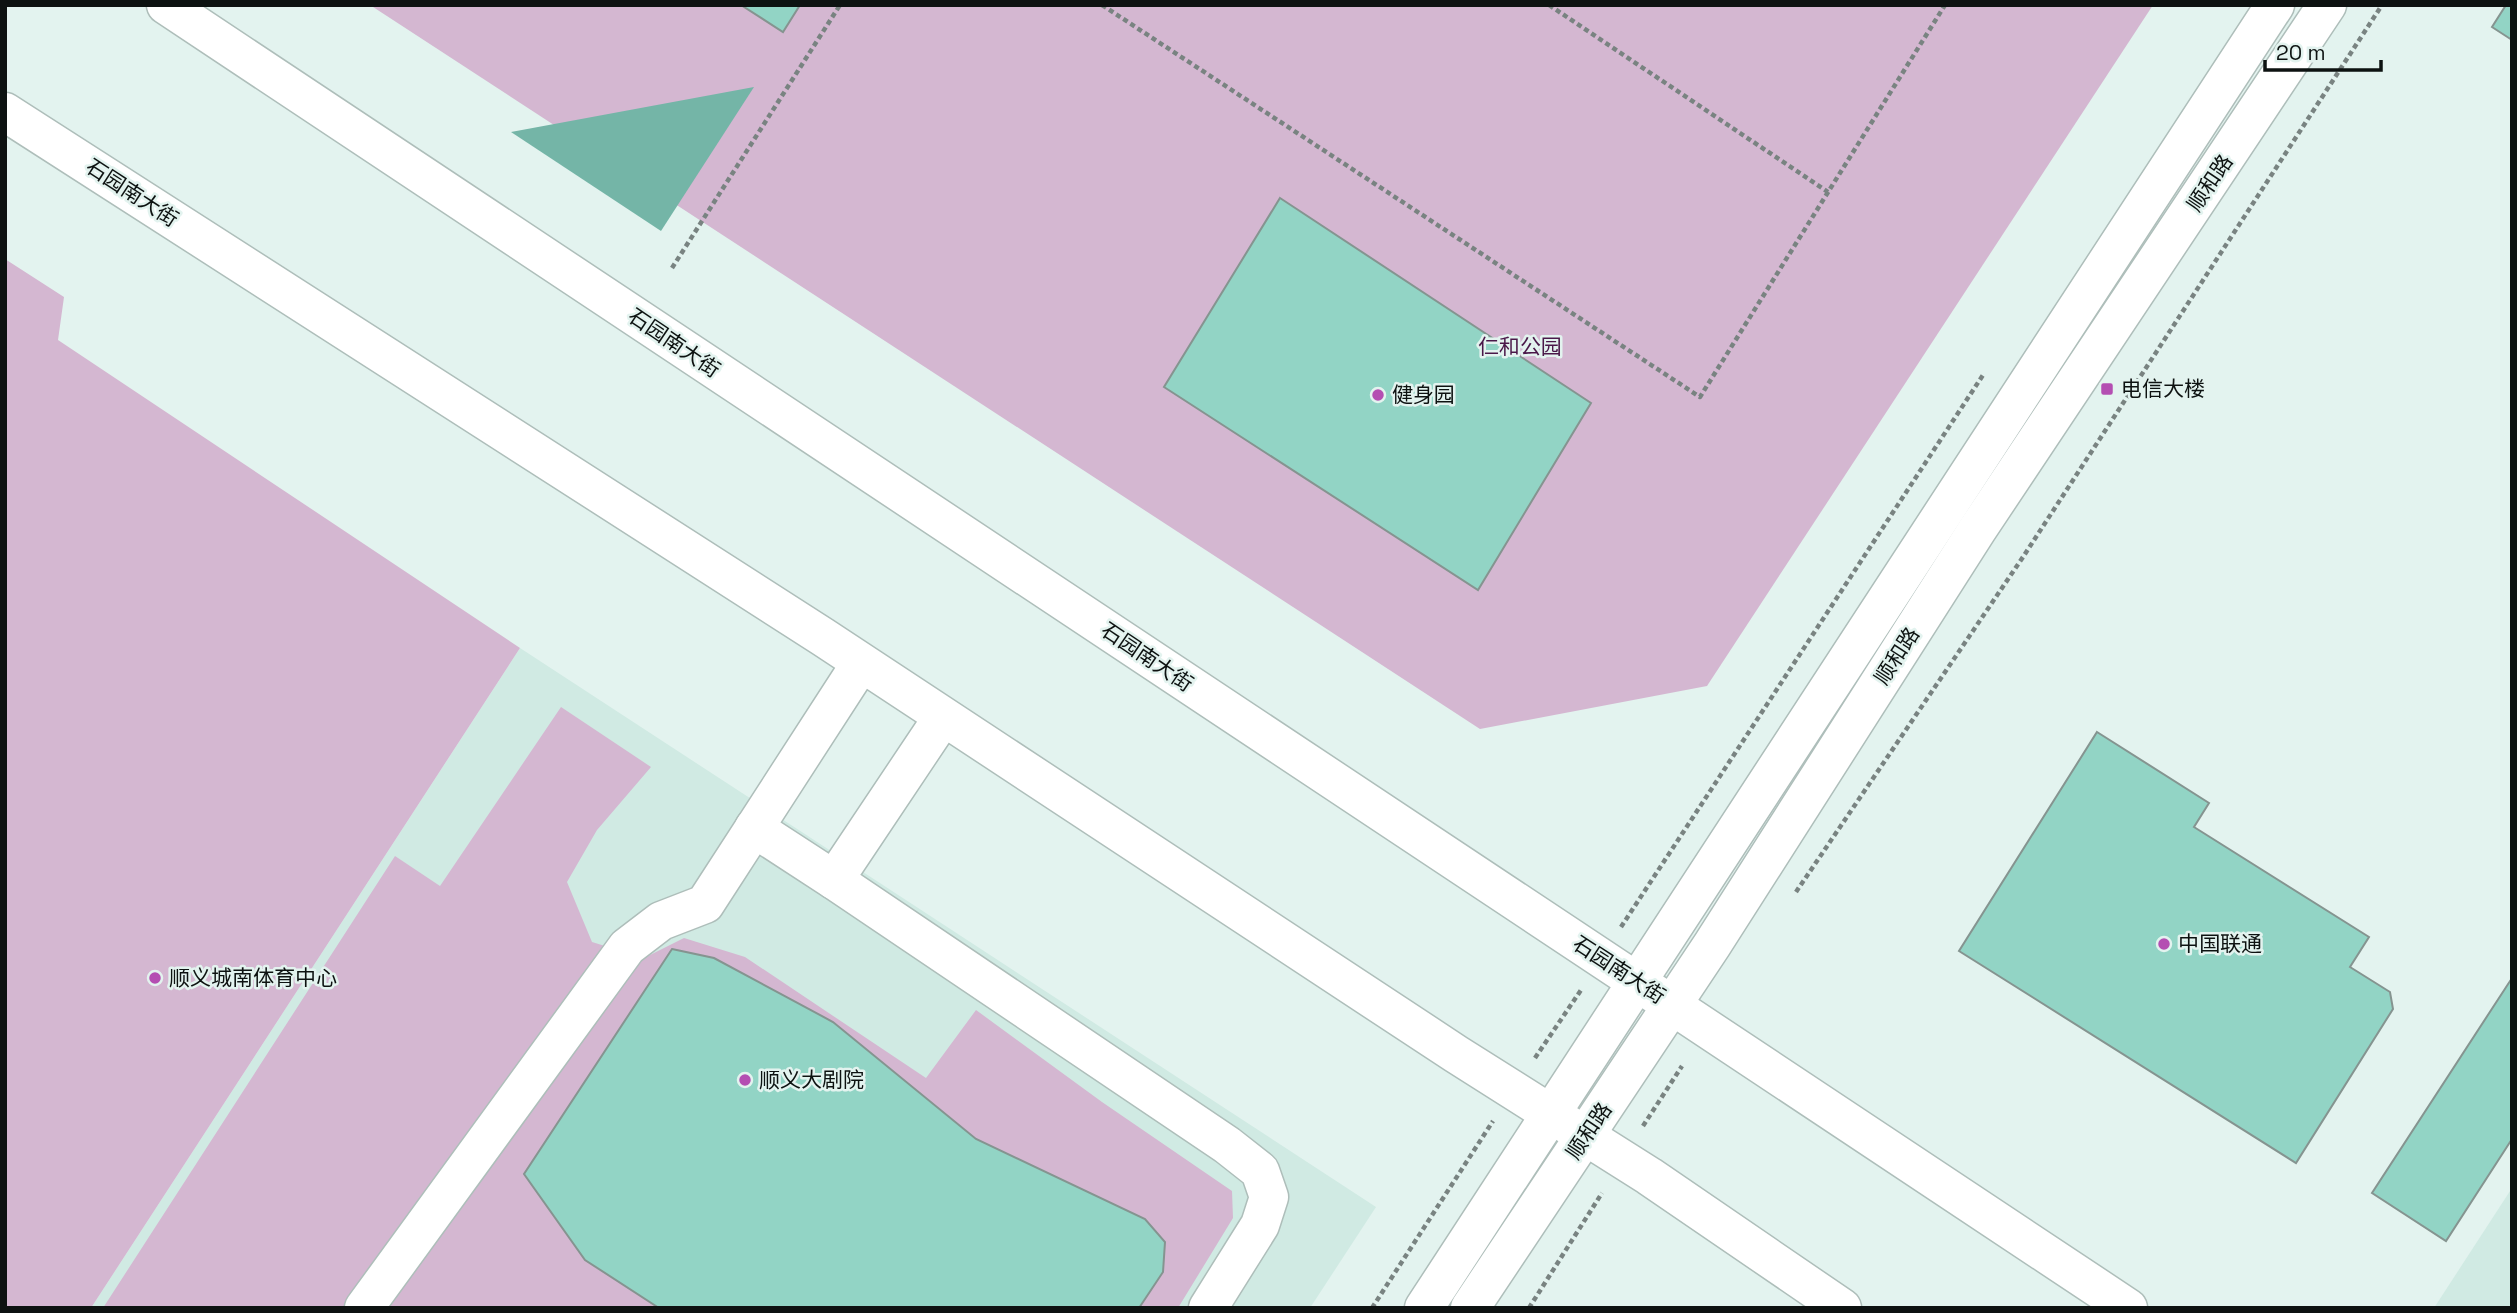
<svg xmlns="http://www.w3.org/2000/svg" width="2517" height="1313" font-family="'Space Grotesk','Noto Sans SC',sans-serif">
<rect width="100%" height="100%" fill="#e3f3ef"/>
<g fill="#d0eae3">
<path d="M520,648L1376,1207L1310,1308H91Z"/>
<path d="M2512,1188V1308H2434Z"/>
</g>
<g fill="#d4b7d1">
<path d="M370,5H2153L1707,686L1480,729Z"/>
<path d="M5,259L64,297L58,340L520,648L91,1308H5Z"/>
<path d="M561,707L651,767L597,830L567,882L592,942L644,958L684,938L745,957L926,1078L976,1010L1102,1102L1232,1191L1233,1218L1178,1308H103L395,856L440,886Z"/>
</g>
<path fill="#74b5a7" d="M754,87L661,231L511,132Z"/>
<g fill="#92d4c5" stroke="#859490" stroke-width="2">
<path d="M741,5H800L783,32Z"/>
<path d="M2506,5H2512V40L2492,27Z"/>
<path d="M1280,198L1591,403L1478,590L1164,387Z"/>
<path d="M2097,732L2209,803L2194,827L2369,937L2350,967L2390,992L2393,1009L2296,1163L1959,951Z"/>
<path d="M672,949L714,958L833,1022L976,1139L1145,1219L1165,1242L1163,1272L1139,1308H659L585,1260L524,1174Z"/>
<path d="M2512,978V1139L2446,1241L2372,1193Z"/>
</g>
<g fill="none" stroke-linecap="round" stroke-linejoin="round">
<defs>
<g id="minor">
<path d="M943,717L834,880L1227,1145L1260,1171L1269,1197L1260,1225L1208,1308"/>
<path d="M754,828L834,880"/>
<path d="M364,1308L627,947L661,921L705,904L861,663"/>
</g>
<g id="major">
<path d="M166,5L2128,1308"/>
<path d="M5,112L823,637L1456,1054L1649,1176L1842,1308"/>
<path d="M1424,1308L2275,5"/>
<path d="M1470,1308L1712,945L1977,530L2327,5"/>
</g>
</defs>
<use href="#minor" stroke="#aebeba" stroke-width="41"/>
<use href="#major" stroke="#aebeba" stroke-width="41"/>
<g stroke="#798381" stroke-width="4.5" stroke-dasharray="5 3.5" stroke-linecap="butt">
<path d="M1102,5L1700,397L1945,5"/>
<path d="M1549,5L1828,192"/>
<path d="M672,268L840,5"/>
<path d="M1796,892L2023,557L2382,5"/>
<path d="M1621,927L1983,375"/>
<path d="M1535,1058L1581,990"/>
<path d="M1643,1126L1682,1066"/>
<path d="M1372,1308L1493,1121"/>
<path d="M1529,1308L1602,1193"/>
</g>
<use href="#minor" stroke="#fff" stroke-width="38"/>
<use href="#major" stroke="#fff" stroke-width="38"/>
</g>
<g fill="#b44eb2" stroke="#e3f3ef" stroke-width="2.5">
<rect x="2100" y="382" width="14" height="14" rx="3.5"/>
<circle cx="1378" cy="395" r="7"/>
<circle cx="2164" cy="944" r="7"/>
<circle cx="155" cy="978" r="7"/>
<circle cx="745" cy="1080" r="7"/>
</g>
<g text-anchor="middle" stroke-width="5" stroke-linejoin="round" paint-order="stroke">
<g font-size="21" fill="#0d1211" stroke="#e3f3ef">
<text transform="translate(2210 183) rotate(-56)" y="7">顺和路</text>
<text transform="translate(132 193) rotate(33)" y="7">石园南大街</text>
<text transform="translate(674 343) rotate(34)" y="7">石园南大街</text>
<text transform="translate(1897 656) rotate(-57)" y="7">顺和路</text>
<text transform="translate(1147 657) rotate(34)" y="7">石园南大街</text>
<text transform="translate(1619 970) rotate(33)" y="7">石园南大街</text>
<text transform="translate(1589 1131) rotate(-56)" y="7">顺和路</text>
</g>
<g font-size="21" fill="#4a1849" stroke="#e3f3ef">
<text x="1520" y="354">仁和公园</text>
</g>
<g font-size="21" fill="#0d1211" stroke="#e3f3ef" text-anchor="start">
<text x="2121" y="396">电信大楼</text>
<text x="1392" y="402">健身园</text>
<text x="2178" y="951">中国联通</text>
<text x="169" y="985">顺义城南体育中心</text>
<text x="759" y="1087">顺义大剧院</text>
</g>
</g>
<rect width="2517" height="1313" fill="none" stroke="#0d1211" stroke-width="14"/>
<path d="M2265 60v10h116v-10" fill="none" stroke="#0d1211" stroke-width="3.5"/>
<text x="2276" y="60" font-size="21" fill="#0d1211" stroke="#e3f3ef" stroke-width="5" paint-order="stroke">20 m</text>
</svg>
